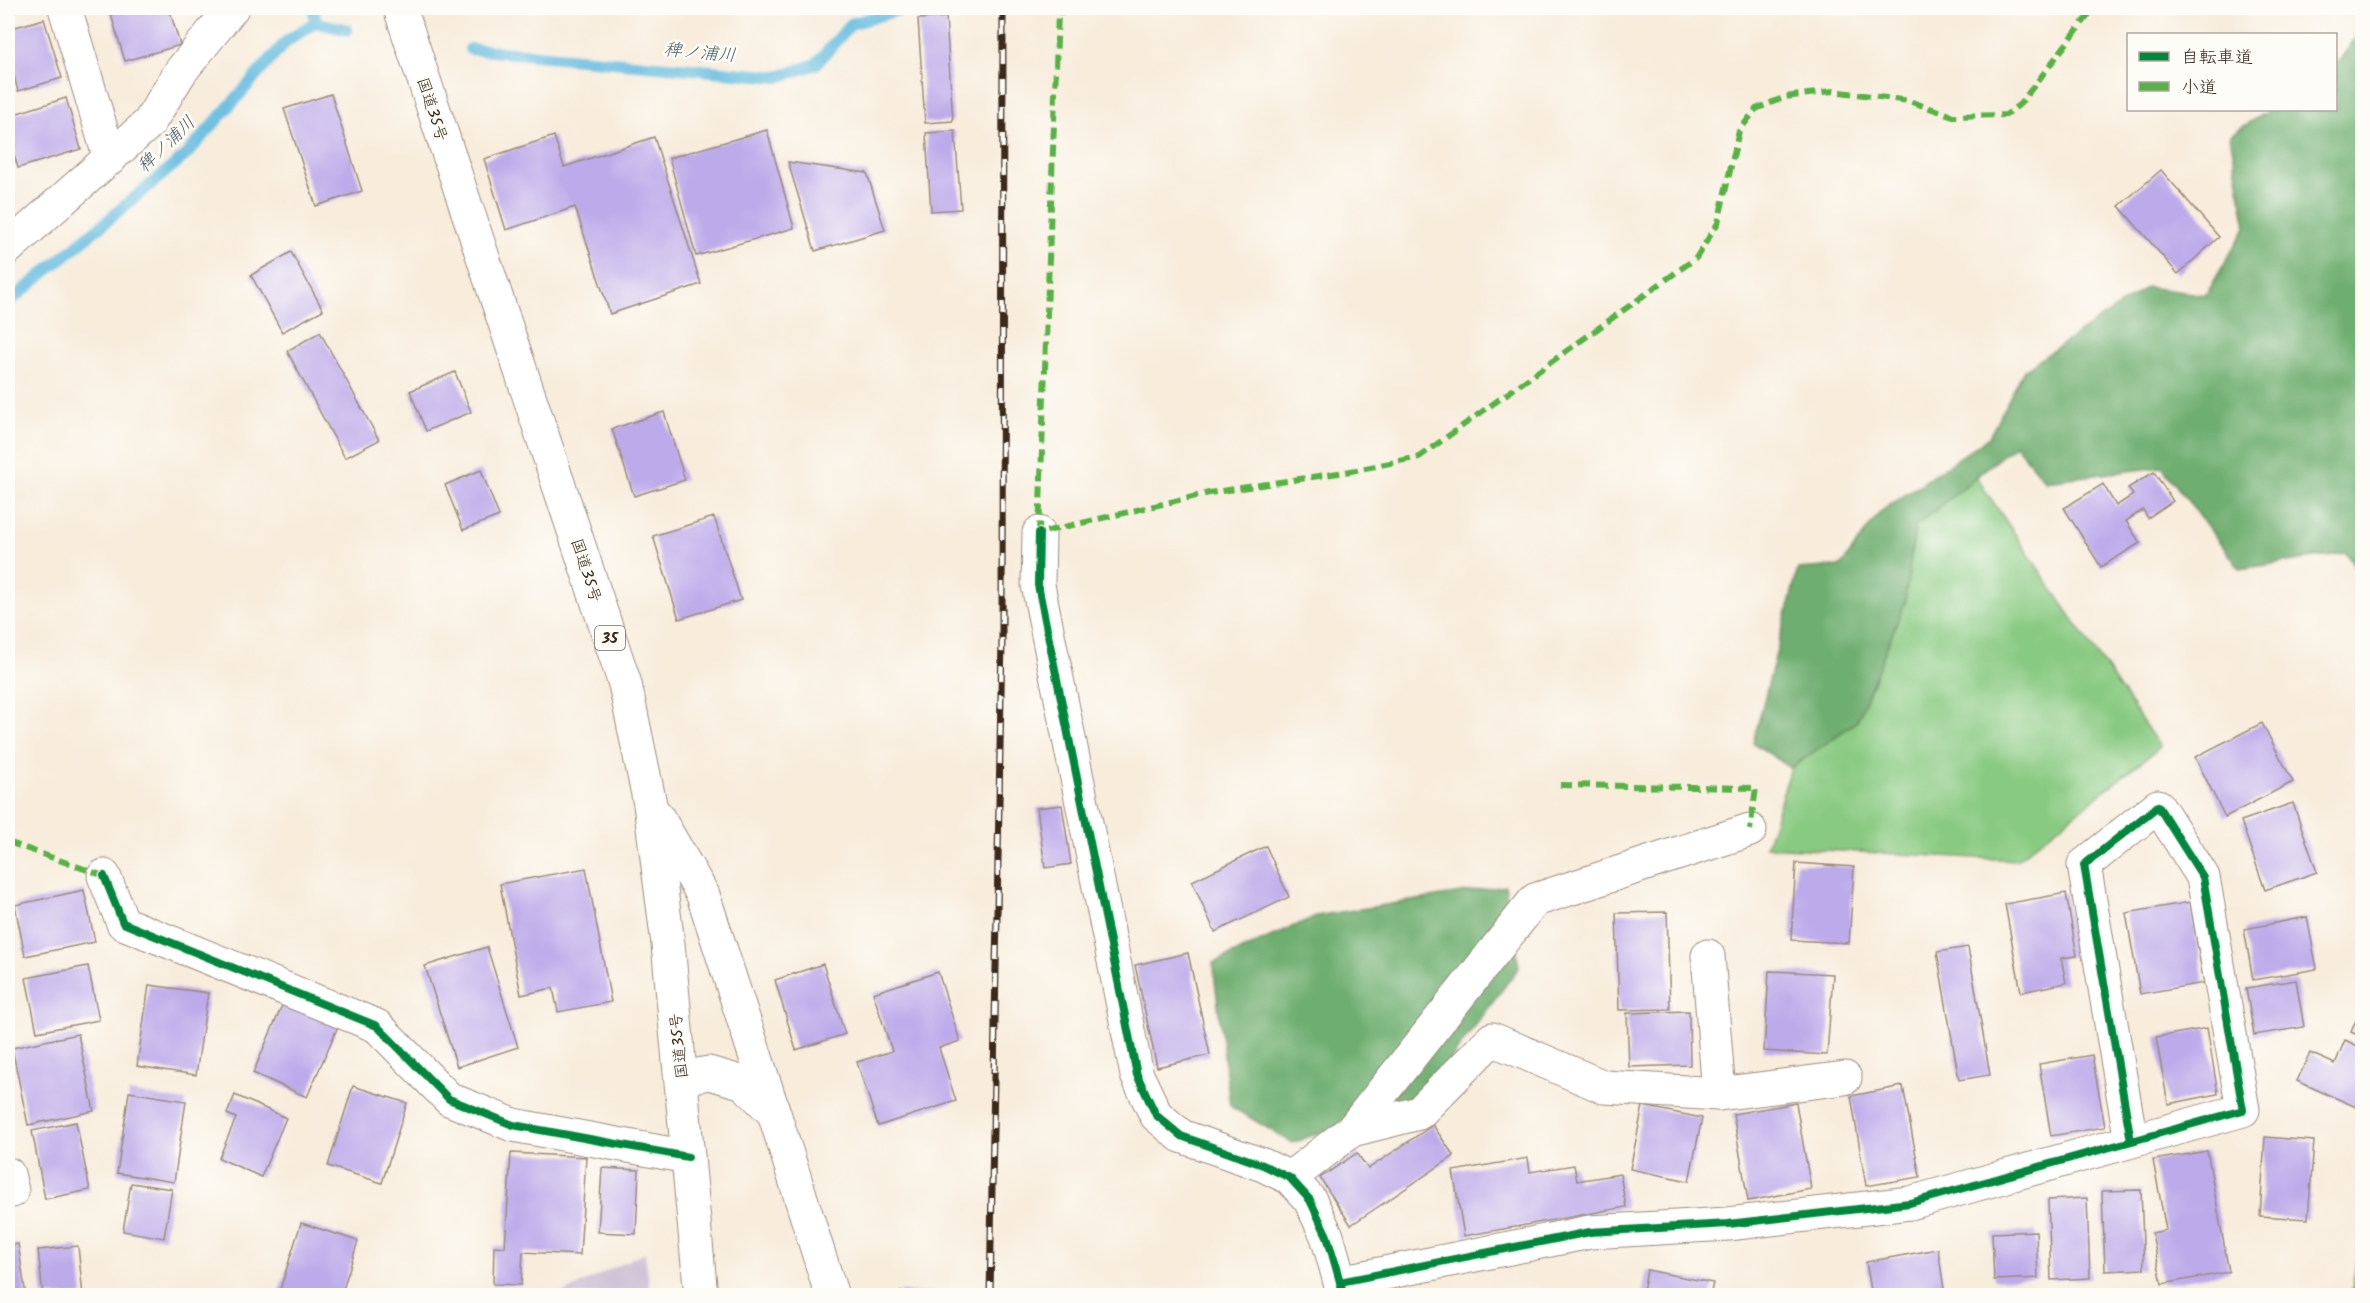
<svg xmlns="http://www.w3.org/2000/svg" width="2370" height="1303" font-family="Kalam,'Klee One',sans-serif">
<rect width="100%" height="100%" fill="#fdfcf7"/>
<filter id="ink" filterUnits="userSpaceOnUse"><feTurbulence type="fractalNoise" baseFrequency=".0167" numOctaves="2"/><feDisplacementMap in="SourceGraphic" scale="12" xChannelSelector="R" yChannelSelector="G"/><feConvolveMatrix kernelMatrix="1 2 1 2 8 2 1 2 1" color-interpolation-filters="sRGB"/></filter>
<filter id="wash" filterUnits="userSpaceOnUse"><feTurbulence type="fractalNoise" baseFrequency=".008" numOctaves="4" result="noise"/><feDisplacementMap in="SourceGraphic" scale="24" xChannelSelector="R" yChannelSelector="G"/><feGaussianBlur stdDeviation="1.35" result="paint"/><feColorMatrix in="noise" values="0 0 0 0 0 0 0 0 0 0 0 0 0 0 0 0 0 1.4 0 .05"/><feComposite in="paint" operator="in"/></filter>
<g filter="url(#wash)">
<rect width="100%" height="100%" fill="#f8ecdb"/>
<path fill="#ccbed4" d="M645,1252L650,1295H559Z"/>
<path fill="#89ca82" stroke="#627a50" stroke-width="1.5" d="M1976,477L2160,747L2016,860L1766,847L1791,768L1857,721L1905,602L1915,527Z"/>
<g fill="#6eae70" stroke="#546c47" stroke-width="1.5">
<path d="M2362,28V579L2346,553L2240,569L2162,467L2045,481L2015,445L1915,527L1905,602L1857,721L1791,768L1753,743L1798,569L1841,566L1880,512L1989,437L2024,370L2147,287L2206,295L2246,227L2230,135L2269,110H2336V66Z"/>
<path d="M1505,886L1519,967L1426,1092L1293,1143L1230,1106L1213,963L1316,916Z"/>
<path d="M2362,1231V1295H2351Z"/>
</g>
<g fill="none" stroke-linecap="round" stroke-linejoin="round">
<g stroke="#62bbdf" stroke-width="12">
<path d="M314,8L315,22"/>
<path d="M470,49L778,77L816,64L851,24L905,8"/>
<path d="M8,303L186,155L286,42L315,22L347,30"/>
</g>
</g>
<g id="blocks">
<g fill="#bdaaea">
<path d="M109,8H169L180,45L125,61Z"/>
<path d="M946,17L953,121L925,123L918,19Z"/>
<path d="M44,19L62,78L18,91L8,55V29Z"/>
<path d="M331,94L362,191L316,206L284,109Z"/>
<path d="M66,98L81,149L18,168L8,134V116Z"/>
<path d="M767,130L794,228L696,256L669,158Z"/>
<path d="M955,131L961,209L931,211L926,133Z"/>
<path d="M554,136L564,167L654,137L701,284L610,314L575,207L506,230L484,159Z"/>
<path d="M788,162L867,173L885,230L815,251Z"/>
<path d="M2161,170L2219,237L2178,274L2119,206Z"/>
<path d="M291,252L323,310L282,332L251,275Z"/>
<path d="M320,332L379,440L345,458L287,351Z"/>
<path d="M455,372L471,412L426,431L410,391Z"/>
<path d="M664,412L685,480L634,496L612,429Z"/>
<path d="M481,470L499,516L463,530L445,485Z"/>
<path d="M2154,472L2173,501L2148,518L2143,510L2126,521L2140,543L2101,567L2064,508L2103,484L2116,506L2133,495L2128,488Z"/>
<path d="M714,517L741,600L679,619L653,536Z"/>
<path d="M2262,723L2293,782L2225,817L2195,757Z"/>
<path d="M2293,803L2317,872L2265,890L2241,821Z"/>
<path d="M1062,805L1071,864L1045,868L1037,808Z"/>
<path d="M1266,846L1289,897L1215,932L1192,881Z"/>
<path d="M1796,863L1854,867L1849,943L1791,940Z"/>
<path d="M586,868L611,1002L558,1012L553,988L521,995L500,884Z"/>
<path d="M84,890L95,942L25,956L15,905Z"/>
<path d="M2066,893L2077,956L2061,958L2066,983L2021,992L2005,904Z"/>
<path d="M2190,902L2204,983L2140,994L2126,913Z"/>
<path d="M1667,912L1670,1009L1619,1010L1616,913Z"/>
<path d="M2307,917L2317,969L2253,980L2244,929Z"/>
<path d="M487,947L518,1047L457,1067L425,966Z"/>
<path d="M1968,947L1990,1075L1959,1080L1937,952Z"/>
<path d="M1188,953L1210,1055L1157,1067L1135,965Z"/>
<path d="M823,964L845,1034L796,1050L775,980Z"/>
<path d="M88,966L99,1020L37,1032L26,978Z"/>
<path d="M1769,971L1833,974L1827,1055L1764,1051Z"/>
<path d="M938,972L960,1041L939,1048L956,1101L878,1126L857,1062L892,1051L873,993Z"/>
<path d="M2296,980L2304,1027L2254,1035L2246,988Z"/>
<path d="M149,985L208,993L196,1075L137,1066Z"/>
<path d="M284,1001L339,1024L307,1097L253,1073Z"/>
<path d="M2362,1005V1037L2351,1032Z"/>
<path d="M1689,1011L1690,1065L1629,1067L1627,1013Z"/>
<path d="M2207,1028L2218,1094L2168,1104L2156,1037Z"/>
<path d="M78,1034L94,1111L28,1125L12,1048Z"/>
<path d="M2345,1040L2362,1048L2361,1109L2297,1081L2310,1053L2335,1064Z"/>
<path d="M2092,1055L2105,1127L2051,1136L2039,1064Z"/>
<path d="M353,1086L407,1103L382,1183L328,1166Z"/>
<path d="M1903,1086L1920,1177L1866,1186L1851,1096Z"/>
<path d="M129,1092L186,1101L174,1182L117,1173Z"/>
<path d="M235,1095L286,1118L261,1177L219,1158L236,1118L227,1114Z"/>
<path d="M1796,1103L1811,1189L1748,1201L1733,1114Z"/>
<path d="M1643,1106L1702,1118L1689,1181L1630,1169Z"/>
<path d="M76,1122L90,1190L45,1199L32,1131Z"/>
<path d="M1433,1125L1454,1156L1351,1225L1320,1178L1357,1153L1368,1169Z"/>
<path d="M2265,1137L2314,1141L2308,1219L2260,1216Z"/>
<path d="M2207,1151L2229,1272L2162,1284L2152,1233L2166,1230L2153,1160Z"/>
<path d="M511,1153L586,1157L580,1255L523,1252L521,1285L493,1284L494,1246L505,1247Z"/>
<path d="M1528,1158L1530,1172L1574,1165L1577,1181L1620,1174L1626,1207L1464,1236L1453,1171Z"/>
<path d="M602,1168L639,1170L636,1234L598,1232Z"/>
<path d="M131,1183L172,1189L164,1238L123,1231Z"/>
<path d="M2141,1190L2144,1269L2105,1271L2102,1191Z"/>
<path d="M2087,1198L2090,1278L2051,1280L2048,1200Z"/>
<path d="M301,1223L358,1241L341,1296H278Z"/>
<path d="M2036,1231L2038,1278L1994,1280L1992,1233Z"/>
<path d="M18,1244L26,1296H8V1246Z"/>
<path d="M78,1246L83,1296H43L38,1250Z"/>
<path d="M1938,1249L1945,1296H1872L1866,1262Z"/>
<path d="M1647,1270L1713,1283L1710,1296H1642Z"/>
<path d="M900,1292L942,1294V1296H900Z"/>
</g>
</g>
</g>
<g filter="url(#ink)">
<use href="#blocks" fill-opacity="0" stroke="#9a8b7c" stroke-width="1.5"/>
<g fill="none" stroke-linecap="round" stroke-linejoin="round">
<defs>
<g id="minor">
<path d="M65,8L110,159"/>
<path d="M8,248L149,123L181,71L232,8"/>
<path d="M1039,533L1038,585L1137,1075L1156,1115L1181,1136L1263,1165L1290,1178L1310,1200L1327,1236L1344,1296"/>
<path d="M104,876L123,923L377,1026L449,1099L513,1125L688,1157"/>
<path d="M681,1078L709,1073L744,1083L774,1113L832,1296"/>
<path d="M1719,1094L1845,1078"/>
<path d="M1352,1130L1535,900L1750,830"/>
<path d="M8,1174L12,1191L8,1192"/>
<path d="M1290,1178L1352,1130L1419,1113L1492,1039L1604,1087L1719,1094L1708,956"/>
<path d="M1340,1282L1590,1232L1728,1224L1910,1203L2243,1110L2203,877L2158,806L2084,865L2131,1141"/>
</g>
<g id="highway">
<path d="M400,8L625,684L650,804L668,944L701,1296"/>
<path d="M657,816L703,895L774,1113"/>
</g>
</defs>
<use href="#minor" stroke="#9a8b7c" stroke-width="35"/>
<use href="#highway" stroke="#9a8b7c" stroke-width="35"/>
<use href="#minor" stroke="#fff" stroke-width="33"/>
<use href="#highway" stroke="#fff" stroke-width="33"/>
<defs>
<path id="rail" d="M990,1296L1002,639L1003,8"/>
</defs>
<use href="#rail" stroke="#3b2a1e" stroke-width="7"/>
<use href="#rail" stroke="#fdfcf7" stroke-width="4.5" stroke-dasharray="14" stroke-linecap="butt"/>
<g stroke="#57b245" stroke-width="6" stroke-dasharray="12 6" stroke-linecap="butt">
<path d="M1087,8L1058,12L1039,533L1209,493L1351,471L1419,457L1696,258L1718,223L1739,131L1756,109L1785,97L1833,91L1909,101L1953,116L2006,115L2020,104L2094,8"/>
<path d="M1560,785L1756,788L1750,830"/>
<path d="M8,842L104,876"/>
</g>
<defs>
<g id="cycleway">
<path d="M1039,533L1038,585L1137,1075L1156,1115L1181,1136L1263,1165L1290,1178L1310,1200L1327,1236L1344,1296"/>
<path d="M104,876L123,923L377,1026L449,1099L513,1125L688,1157"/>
<path d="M1340,1282L1590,1232L1728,1224L1910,1203L2243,1110L2203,877L2158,806L2084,865L2131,1141"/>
</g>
</defs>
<use href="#cycleway" stroke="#fdfcf7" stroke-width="11"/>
<use href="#cycleway" stroke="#00873e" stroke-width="8"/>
</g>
</g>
<g text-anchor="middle" stroke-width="5" stroke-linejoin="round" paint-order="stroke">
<rect fill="#fdfcf7" stroke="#75695f" stroke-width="1.5" x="595" y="626" width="30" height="24" rx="4.5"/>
<g font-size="15" font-weight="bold" fill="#3b2a1e">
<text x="610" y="643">35</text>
</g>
<g font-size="16" fill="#3b2a1e" stroke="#fdfcf7">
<text transform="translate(433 109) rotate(72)" y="6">国道35号</text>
<text transform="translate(587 570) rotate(72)" y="6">国道35号</text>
<text transform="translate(678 1046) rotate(-96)" y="6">国道35号</text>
</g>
<g font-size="18" font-style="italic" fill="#495d62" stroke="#fdfcf7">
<text transform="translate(700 52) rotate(5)" y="6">稗ノ浦川</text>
<text transform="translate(166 144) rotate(-44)" y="6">稗ノ浦川</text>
</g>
</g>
<rect width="2370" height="1303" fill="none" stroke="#fdfcf7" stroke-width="30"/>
<rect x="2127" y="33" width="210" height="78" fill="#fdfcf7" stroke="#afa8a0" stroke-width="1.5"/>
<rect x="2139" y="52" width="30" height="9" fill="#00873e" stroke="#afa8a0" stroke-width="1.5"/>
<text x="2181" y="63" font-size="18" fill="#3b2a1e">自転車道</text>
<rect x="2139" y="82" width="30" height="9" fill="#57b245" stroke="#afa8a0" stroke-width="1.5"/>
<text x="2181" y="93" font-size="18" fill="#3b2a1e">小道</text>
</svg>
